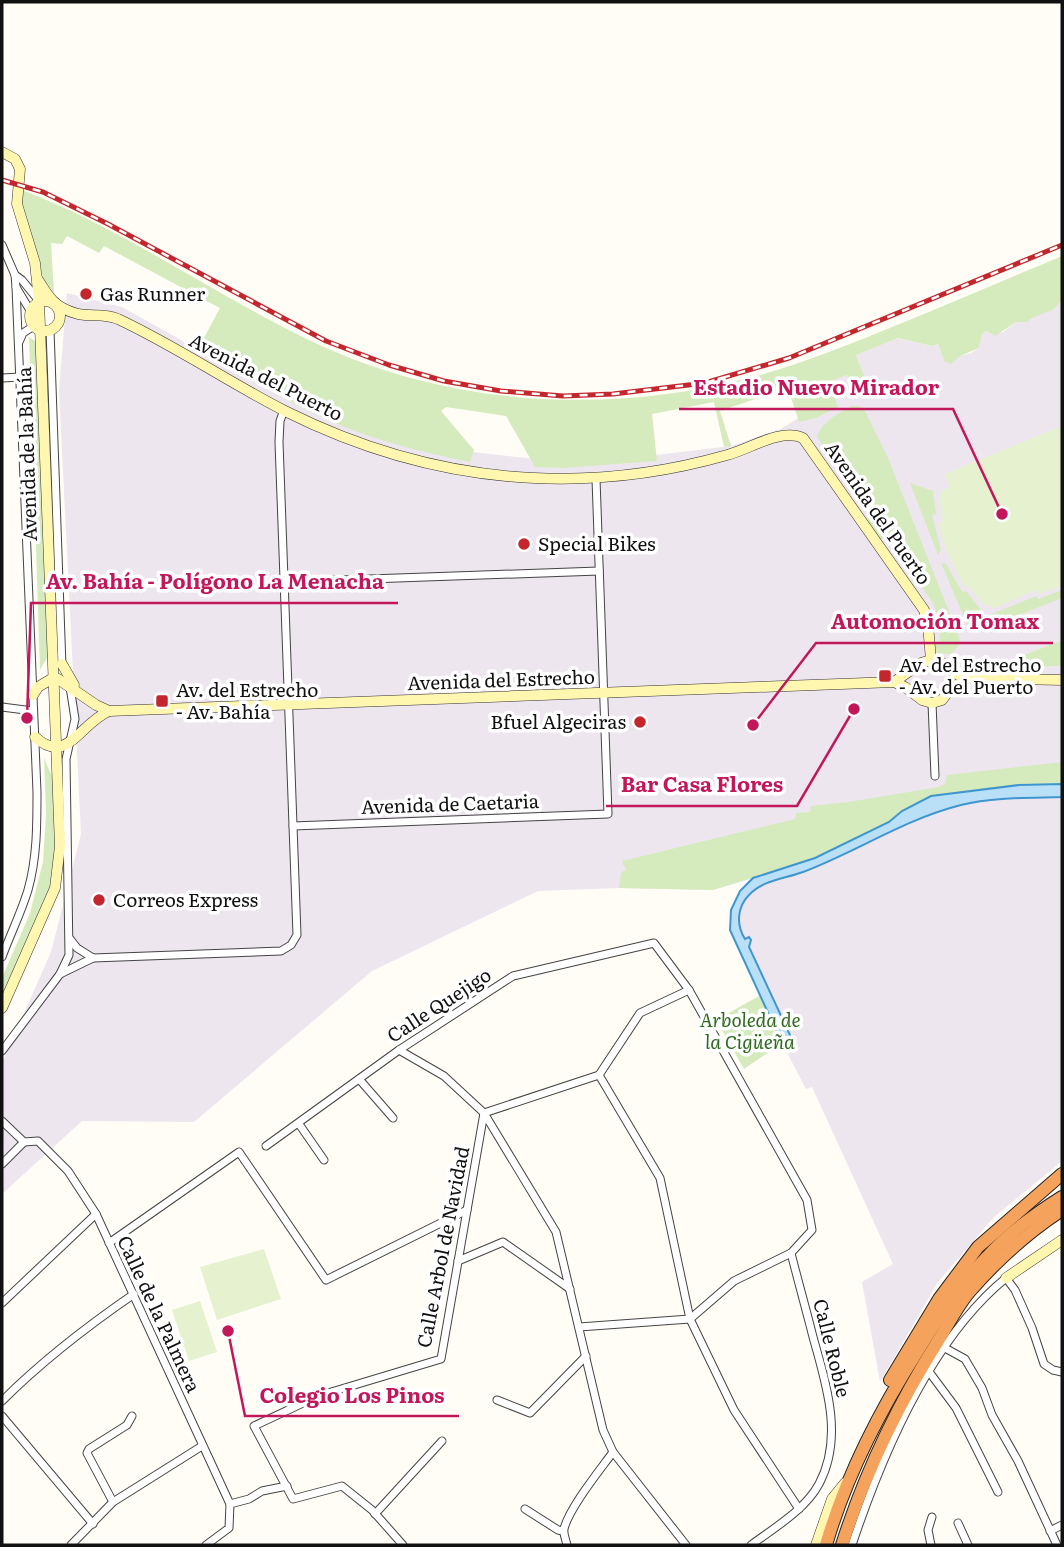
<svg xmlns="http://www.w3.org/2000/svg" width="1064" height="1547" font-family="Literata,serif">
<rect width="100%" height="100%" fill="#fffdf5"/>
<path fill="#eee6ef" d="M67,293L122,307L292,402L420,446L580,464L731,446L781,429L798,418L800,422L827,382L847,375L861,393H871L856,355L897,338L932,346L938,344L944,361L971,353L979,348L982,335L986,331L991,334L1003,332L1016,322L1054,309L1062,300V640L1000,665L1003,668L1062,666V1161L994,1217L938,1282L880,1382L862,1282L893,1264L812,1087L806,1089L782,1043L789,1035L758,967L730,930L731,910L740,891L751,879L713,890L619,888L538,891L372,971L194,1122L82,1121L2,1194V1063L51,952L81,834L59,391Z"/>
<g fill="#d5ebbd">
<path d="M22,190C129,231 221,300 324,347C455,406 607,414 745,379C797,366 848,345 897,325C953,302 1007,279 1062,256V300L1054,309L1030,319L1028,322H1016L995,336L986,331L982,335L979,348C968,353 959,355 951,364L944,361L938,344L932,346L898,338L856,355L871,393L855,395L847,375L828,382L838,407L816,418L799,422L788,388L720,411L731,446L724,447L714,402L652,414L657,461L563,468L535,467L506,416L446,407L441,411L474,450L470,462C431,454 393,445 355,431C300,411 249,378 198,349L220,308L104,246L99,253L67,236L62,244L51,243L54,293L43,278L21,199Z"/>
<path d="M29,337L35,341L36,347L48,656L40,670Z"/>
<path d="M852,406H858L864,409L888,458L959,637L960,644L951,654L937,653L934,643L940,642L939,621L933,603L886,535L880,539L866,519L871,515L817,437C822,422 838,413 852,406Z"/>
<path d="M910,483L933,491L936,514L932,515L941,550L938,555Z"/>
<path d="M941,563L946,564L961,590L963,592L966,591L981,610L969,629Z"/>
<path d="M1062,590V598L981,630L992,614L1036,596L1038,599Z"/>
<path d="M1062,640V666L1003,668L999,665Z"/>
<path d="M44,758L53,779L56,848L52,883L2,1003V978L30,913L43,862L46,814Z"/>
<path d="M1062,762V784L1019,785L931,796L902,811L889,822L815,858L713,890L619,888L621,872L626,870L622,861L795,819L796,813L810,812L811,806L848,802L939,787L945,784L947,775Z"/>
<path d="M761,995L782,1043L744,1069L716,1020Z"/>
</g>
<g fill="#e6f2cf">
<path d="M1062,426V585L1038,594L1036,590L994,608L983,604L969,586L965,588C953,567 944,546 938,523L943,522L939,496L943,490L950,487L945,474Z"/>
<path d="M264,1249L281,1299L217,1320L200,1267Z"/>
<path d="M200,1301L217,1352L189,1361L172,1310Z"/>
</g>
<path fill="#b9e0f7" stroke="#3f96cf" stroke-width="2" d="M1062,784V797C1028,798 994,797 961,805C905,819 856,852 803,872C784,879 763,880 749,895C737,907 736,925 745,939L749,937L751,940L749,947L790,1035L782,1043L730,930L731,910L740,891L753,878L815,858L889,822L902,811L931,796L1019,785Z"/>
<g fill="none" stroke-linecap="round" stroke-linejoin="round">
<defs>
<g id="street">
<path d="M2,245L15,275L16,287L37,792C37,826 37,858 28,890C21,913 10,935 2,957"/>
<path d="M15,275L22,280L39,301"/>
<path d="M16,287L31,312"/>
<path d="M50,330L62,666"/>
<path d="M19,342L23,333L34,326"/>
<path d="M2,378L20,377"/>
<path d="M285,582L599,571"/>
<path d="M932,703L935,776"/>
<path d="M2,707L33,711"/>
<path d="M293,826L608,814L596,479"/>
<path d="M70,939L77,948L93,958"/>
<path d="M60,974L93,958L281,951L291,945L297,935L279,442L280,421L284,410"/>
<path d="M399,1050L444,1076L484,1113L556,1232L603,1430L613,1452L686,1545"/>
<path d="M2,1051L60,974L69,955L66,759L75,719L70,687"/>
<path d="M599,1075L660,1178L690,1319L734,1410L799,1509"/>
<path d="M359,1079L393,1118"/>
<path d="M484,1113L599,1075L640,1013L689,990"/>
<path d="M2,1121L24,1142L38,1141L68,1171L96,1214L230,1504L229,1528L206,1545"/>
<path d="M299,1124L324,1160"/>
<path d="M266,1146L399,1050L513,976L654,943L689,990L807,1200L812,1230L791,1253L734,1281L690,1319"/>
<path d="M2,1164L24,1142"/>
<path d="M109,1243L239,1152L326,1280L467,1210"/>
<path d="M458,1261L503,1242L570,1289"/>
<path d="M2,1303L96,1214"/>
<path d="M579,1327L690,1319"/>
<path d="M945,1348L965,1359L982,1388L992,1415L1018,1461L1057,1545"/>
<path d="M930,1373L956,1408L998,1492"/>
<path d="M497,1400L530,1413L586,1356"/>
<path d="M2,1401C42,1361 86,1327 134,1294"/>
<path d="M2,1416L93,1524"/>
<path d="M113,1502L87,1453L89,1449L127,1425L132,1416"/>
<path d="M230,1504L249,1499L262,1491L287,1486"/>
<path d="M525,1509L558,1530L563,1531"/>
<path d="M375,1514L442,1441"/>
<path d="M958,1523L968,1545"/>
<path d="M1050,1531L1062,1525"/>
<path d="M71,1545L113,1502L202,1446"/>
<path d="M403,1545L372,1510L342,1486L293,1499L254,1426L318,1396L441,1359L484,1113"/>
<path d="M567,1545C566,1540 563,1534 564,1529C569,1508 600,1470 613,1452"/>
<path d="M751,1545C774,1528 805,1510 819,1484C844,1437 826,1384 813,1337C806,1309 798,1281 791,1253"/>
<path d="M852,1545C882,1455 931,1339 1006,1278L1015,1290L1032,1328L1044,1364L1053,1370L1062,1372"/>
<path d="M931,1545L928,1530L932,1517"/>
</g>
<g id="secondary">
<path d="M2,152L15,159L20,169L17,204L35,263L39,301L60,846L55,888L2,1008"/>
<path d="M37,278C49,298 55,308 78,314C92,317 103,313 118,319C176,346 228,382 285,411C363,450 446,474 534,478C599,481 664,473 727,455C750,449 780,428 803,438L924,610L928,625L931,660"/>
<circle cx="45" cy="316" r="15"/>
<path d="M62,664L74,685"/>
<path d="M894,682L921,663L931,660L941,662L956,674L970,678"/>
<path d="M33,695L38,687L53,678L58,679L96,705L109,711L894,682L905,687L922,700L932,703L942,700L951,688L970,678L1062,680"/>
<path d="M35,737C67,766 79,724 109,711"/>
<path d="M1006,1278L1062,1240"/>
<path d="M816,1545L832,1499L845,1483"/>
</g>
<g id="highway">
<path d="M890,1380L939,1299L978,1247L1062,1174"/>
<path d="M826,1545C846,1476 879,1412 917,1352C938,1318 959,1285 987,1257C1009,1233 1035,1214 1062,1197"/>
<path d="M842,1545C865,1473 897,1406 938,1341C948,1325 957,1306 970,1291C997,1260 1027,1233 1062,1210"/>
</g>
</defs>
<use href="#street" stroke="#444" stroke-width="9"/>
<use href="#secondary" stroke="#333" stroke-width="11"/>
<use href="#highway" stroke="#222" stroke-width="14"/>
<use href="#street" stroke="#fff" stroke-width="7"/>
<use href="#secondary" stroke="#fff6b0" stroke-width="10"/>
<use href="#highway" stroke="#f5a25d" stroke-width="12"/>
<defs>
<path id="rail" d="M2,180L43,192L108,224L326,341L389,365L444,381L501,391L563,396L613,394L705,383L789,358L1062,245"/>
</defs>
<use href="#rail" stroke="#c4262e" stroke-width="5"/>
<use href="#rail" stroke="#fff" stroke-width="2.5" stroke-dasharray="8" stroke-linecap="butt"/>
</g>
<g fill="#c4262e" stroke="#fff" stroke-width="2.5">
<circle cx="86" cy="294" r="7"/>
<circle cx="524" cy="544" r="7"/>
<rect x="878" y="669" width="14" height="14" rx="3.5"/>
<rect x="155" y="694" width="14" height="14" rx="3.5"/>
<circle cx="640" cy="722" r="7"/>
<circle cx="99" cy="900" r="7"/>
</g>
<g text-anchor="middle" stroke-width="7" stroke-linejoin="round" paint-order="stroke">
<g font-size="19" fill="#111" stroke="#fff" text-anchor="start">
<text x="100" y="301">Gas Runner</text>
<text x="538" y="551">Special Bikes</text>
<text x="899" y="672">Av. del Estrecho<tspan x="899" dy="22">- Av. del Puerto</tspan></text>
<text x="176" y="697">Av. del Estrecho<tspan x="176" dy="22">- Av. Bahía</tspan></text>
<text x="626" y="729" text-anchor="end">Bfuel Algeciras</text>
<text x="113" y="907">Correos Express</text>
</g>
<g font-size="19" fill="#111" stroke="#fff">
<text transform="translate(266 377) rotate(27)" y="7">Avenida del Puerto</text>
<text transform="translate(27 454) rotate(-92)" y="7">Avenida de la Bahía</text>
<text transform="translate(878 513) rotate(55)" y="7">Avenida del Puerto</text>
<text transform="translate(501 680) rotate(-2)" y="7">Avenida del Estrecho</text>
<text transform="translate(450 804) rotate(-2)" y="7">Avenida de Caetaria</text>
<text transform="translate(439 1005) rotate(-33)" y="7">Calle Quejigo</text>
<text transform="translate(443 1247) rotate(-79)" y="7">Calle Arbol de Navidad</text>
<text transform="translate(159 1314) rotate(65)" y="7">Calle de la Palmera</text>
<text transform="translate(832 1348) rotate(76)" y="7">Calle Roble</text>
</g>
<g font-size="19" font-style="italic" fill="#2f6b1f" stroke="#fff">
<text x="750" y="1027">Arboleda de<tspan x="750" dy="22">la Cigüeña</tspan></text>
</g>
</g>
<path fill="none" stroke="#c2185b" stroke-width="2.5" d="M1002 514L953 409H679M27 718L31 603H398M753 725L816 643H1053M854 709L797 806H606M228 1331L245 1416H459"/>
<g fill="#c2185b" stroke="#fff" stroke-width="2.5">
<circle cx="1002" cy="514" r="7"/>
<circle cx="27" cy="718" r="7"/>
<circle cx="753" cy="725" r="7"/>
<circle cx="854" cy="709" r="7"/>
<circle cx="228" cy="1331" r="7"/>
</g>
<g font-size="21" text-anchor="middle" font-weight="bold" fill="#c2185b" stroke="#fff" stroke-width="7" stroke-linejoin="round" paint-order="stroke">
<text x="816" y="395">Estadio Nuevo Mirador</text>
<text x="215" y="589">Av. Bahía - Polígono La Menacha</text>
<text x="935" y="629">Automoción Tomax</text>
<text x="702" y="792">Bar Casa Flores</text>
<text x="352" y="1403">Colegio Los Pinos</text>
</g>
<rect width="1064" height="1547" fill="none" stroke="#111111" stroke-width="7"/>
</svg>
